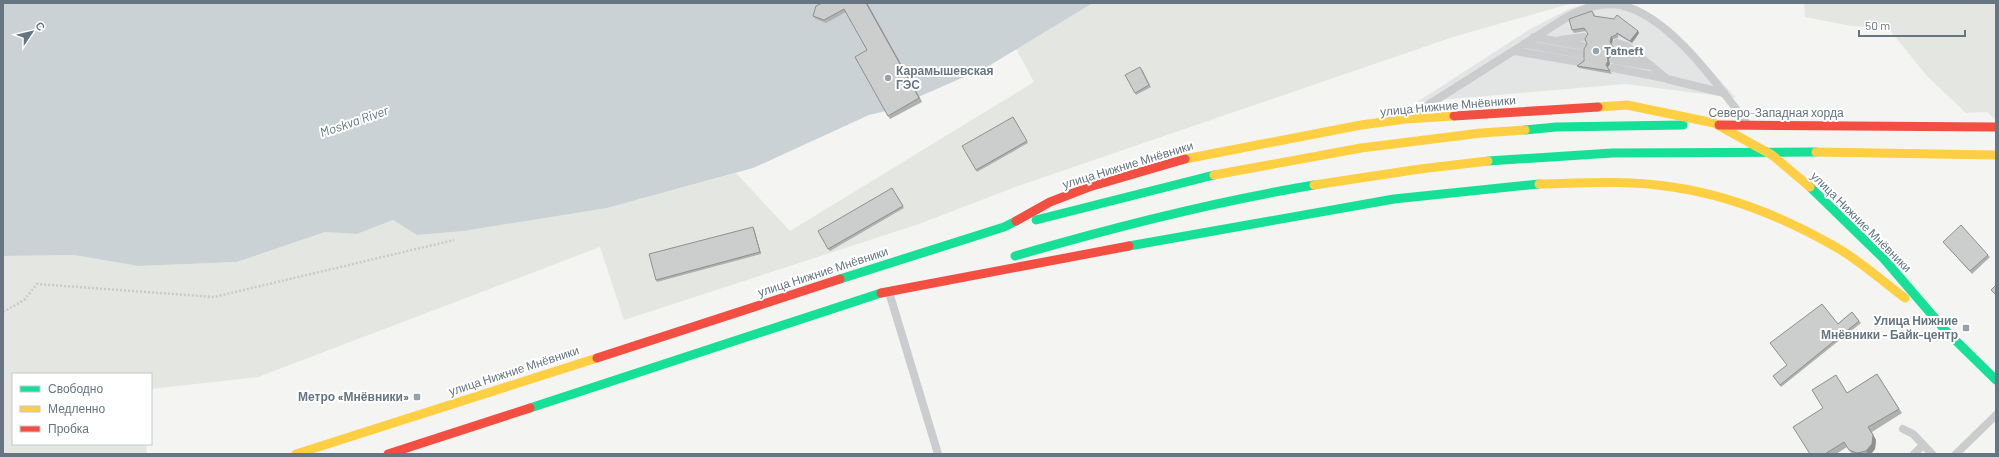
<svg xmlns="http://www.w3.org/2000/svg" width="1999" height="457" font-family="Barlow,sans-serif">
<rect width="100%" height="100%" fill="#f4f4f3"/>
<path fill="#e3e4e4" d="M1591,3H1628L1652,15L1692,49L1736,98L1625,84L1417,102L1532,28L1569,9Z"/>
<g fill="#e4e7e1">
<path d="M1093,3H1573L1453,37L1018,186L919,224L624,320L600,247L258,377L151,389V374H13V444H146L147,454H3V256L74,255L138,266L237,262L325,232L357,234L393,220L417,235L464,231L607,208L736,173L790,231L1034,82L1016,49Z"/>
<path d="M1804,3H1996V120L1987,112L1966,113L1927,76L1888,28L1852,26L1805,17Z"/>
</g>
<path fill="#cad2d5" d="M3,3H1093L987,67L886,111L869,115L753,168L607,208L464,231L417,235L393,220L357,234L325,232L237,262L138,266L74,255L3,256Z"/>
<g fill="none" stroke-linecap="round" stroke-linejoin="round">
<path stroke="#c9cac9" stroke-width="2.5" stroke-dasharray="2 2" stroke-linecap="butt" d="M3,312L24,300L37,284L214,297L454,240"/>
<g stroke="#cacccd" stroke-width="8">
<path d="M1534,37L1583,46"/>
<path d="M1560,40L1584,37"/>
<path d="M1617,43L1627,46L1667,79L1724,93"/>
<path d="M1524,44L1581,54"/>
<path d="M1514,51L1580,62"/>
<path d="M1616,52L1639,56"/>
<path d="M1614,60L1651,66"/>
<path d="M1613,68L1664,78"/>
<path d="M1417,112L1567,17C1583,8 1601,2 1620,5C1669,15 1717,84 1746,122"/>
<path d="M889,292L938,454"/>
<path d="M1903,429L1913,434L1932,454"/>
<path d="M1914,454L1923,445"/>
<path d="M1956,454L1996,415"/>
</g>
<g stroke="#16e098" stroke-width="9">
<path d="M1525,130L1556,127L1683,125"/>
<path d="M1488,161L1612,153L1816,152"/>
<path d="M1810,187L1884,259L1945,330L1996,380"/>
<path d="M1036,220L1214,175"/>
<path d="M1129,246L1394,199L1539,184"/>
<path d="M1015,256C1114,227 1213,202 1314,185"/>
<path d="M840,279L1004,227L1016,221"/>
<path d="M530,408L881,293"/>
</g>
<g stroke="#ffcf43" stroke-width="9">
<path d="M1598,107L1627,105L1714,123L1772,155L1810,187"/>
<path d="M1816,152L1996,155"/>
<path d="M1185,159L1361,125L1406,119L1454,116"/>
<path d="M1214,175L1361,148L1481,133L1525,130"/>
<path d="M1539,184C1583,183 1628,180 1672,187C1728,195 1785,218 1834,246C1858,259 1882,281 1905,298"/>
<path d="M1314,185L1420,169L1488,161"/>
<path d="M296,454L597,358"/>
</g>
<g stroke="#f24e42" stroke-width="9">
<path d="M1454,116L1598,107"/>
<path d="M1719,125L1996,127"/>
<path d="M1016,221L1050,202L1089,187L1185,159"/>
<path d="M881,293L1129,246"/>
<path d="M597,358L840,279"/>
<path d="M388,454L530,408"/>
</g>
</g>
<g fill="#afb1b1">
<path d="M822,3H867L922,102L890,119L888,116L867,50L846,12L826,23L816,19L813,16Z"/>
<path d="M1594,13L1595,16L1638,31L1639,33L1632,43L1618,35V38L1613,39L1612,44L1614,47L1611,51L1612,55L1609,59L1610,64L1608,67L1612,74L1579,68L1577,66L1584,61L1587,44L1588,34L1586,31L1574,33L1572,30Z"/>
<path d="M1142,69L1151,87L1136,95L1135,93Z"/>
<path d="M1014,119L1028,143L977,172L976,170Z"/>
<path d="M892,188L904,208L830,251L828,249Z"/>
<path d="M753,227L754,229L761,254L657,282L656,280Z"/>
<path d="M1943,242L1988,255L1990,257L1972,274Z"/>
<path d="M1852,312L1861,323L1781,387L1773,376Z"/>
<path d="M1877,374L1902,413L1872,432L1876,440L1875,449L1871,454H1852L1847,447L1836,454H1810L1839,380L1847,393Z"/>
</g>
<g fill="#8f9090">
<path d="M866,3H867L922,102L919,98Z"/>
<path d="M1638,31L1639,33L1632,43L1630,41Z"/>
<path d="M1611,37L1613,39L1612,44L1610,42Z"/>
<path d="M1612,45L1614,47L1611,51L1612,55L1609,59L1610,64L1608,67L1606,65L1607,56L1609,48Z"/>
<path d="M753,227L754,229L761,254L760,252Z"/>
<path d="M1868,427L1876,440L1875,449L1871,454H1868L1866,451Z"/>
</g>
<g fill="#cccece" stroke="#8f9090">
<path d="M822,3H866L919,98L888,116L855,57L867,50L844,9L824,20L813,16L816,6Z"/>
<path d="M1592,11L1594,16L1614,19L1617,15L1638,31L1630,41L1617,33L1616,35L1611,37L1610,42L1612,45L1609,48L1610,53L1607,56L1608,61L1606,65L1610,71L1577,66L1584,61V49L1587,44L1585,39L1588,34L1584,28L1572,30L1569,19Z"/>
<path d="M1140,67L1149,85L1135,93L1125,75Z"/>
<path d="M1013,117L1027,141L976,170L962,146Z"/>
<path d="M892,188L903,206L828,249L818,231Z"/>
<path d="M1961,225L1988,255L1970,271L1943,242Z"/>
<path d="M753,227L760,252L656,280L649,254Z"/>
<path d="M1996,285V295L1991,290Z"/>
<path d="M1822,304L1838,324L1852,312L1859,321L1780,385L1773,376L1787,365L1770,343Z"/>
<path d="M1877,374L1899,409L1868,427L1873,435L1872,444L1866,451L1857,453L1849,450L1844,442L1825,454H1810L1793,427L1823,408L1812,390L1836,375L1847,393Z"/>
</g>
<g fill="#97a1aa" stroke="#fff" stroke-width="1.5">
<circle cx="1596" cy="51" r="4"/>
<circle cx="888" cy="78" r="4"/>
<rect x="1962" y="324" width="8" height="8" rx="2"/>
<rect x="413" y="393" width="8" height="8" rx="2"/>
</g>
<g text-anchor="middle" stroke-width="4" stroke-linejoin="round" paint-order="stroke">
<g font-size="12" font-weight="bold" fill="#657582" stroke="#fff" text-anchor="start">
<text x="1604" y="55">Tatneft</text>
<text x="896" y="75">Карамышевская<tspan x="896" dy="14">ГЭС</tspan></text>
<text x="1958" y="325" text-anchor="end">Улица Нижние<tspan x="1958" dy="14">Мнёвники - Байк-центр</tspan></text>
<text x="409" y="401" text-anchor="end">Метро «Мнёвники»</text>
</g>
<g font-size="12" fill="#657582" stroke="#fff">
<text transform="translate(1448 106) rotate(-5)" y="4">улица Нижние Мнёвники</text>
<text x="1776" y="117">Северо-Западная хорда</text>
<text transform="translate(1128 165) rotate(-17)" y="4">улица Нижние Мнёвники</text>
<text transform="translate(1861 222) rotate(45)" y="4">улица Нижние Мнёвники</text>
<text transform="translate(823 272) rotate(-18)" y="4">улица Нижние Мнёвники</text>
<text transform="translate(514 371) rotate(-18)" y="4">улица Нижние Мнёвники</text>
</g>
<g font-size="13" font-style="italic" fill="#60777f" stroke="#fff">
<text transform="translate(354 121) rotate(-19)" y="5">Moskva River</text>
</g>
</g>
<rect width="1999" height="457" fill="none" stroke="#657582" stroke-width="8"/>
<rect x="12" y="373" width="140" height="72" fill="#ffffff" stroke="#c1c8cd"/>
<rect x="20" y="386" width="20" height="6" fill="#16e098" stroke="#c1c8cd"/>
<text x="48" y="393" font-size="12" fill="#657582">Свободно</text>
<rect x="20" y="406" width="20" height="6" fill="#ffcf43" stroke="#c1c8cd"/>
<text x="48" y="413" font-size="12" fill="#657582">Медленно</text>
<rect x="20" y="426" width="20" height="6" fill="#f24e42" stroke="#c1c8cd"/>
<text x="48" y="433" font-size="12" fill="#657582">Пробка</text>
<g transform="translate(32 32) rotate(55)" stroke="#ffffff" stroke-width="3" paint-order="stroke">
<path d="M0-3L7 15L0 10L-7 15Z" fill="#657582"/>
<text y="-6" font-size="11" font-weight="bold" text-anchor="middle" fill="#657582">С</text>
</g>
<path d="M1859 30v6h106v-6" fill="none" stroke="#657582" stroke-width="2"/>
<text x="1865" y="30" font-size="12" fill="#657582" stroke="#ffffff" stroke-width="3" paint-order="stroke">50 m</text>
</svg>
